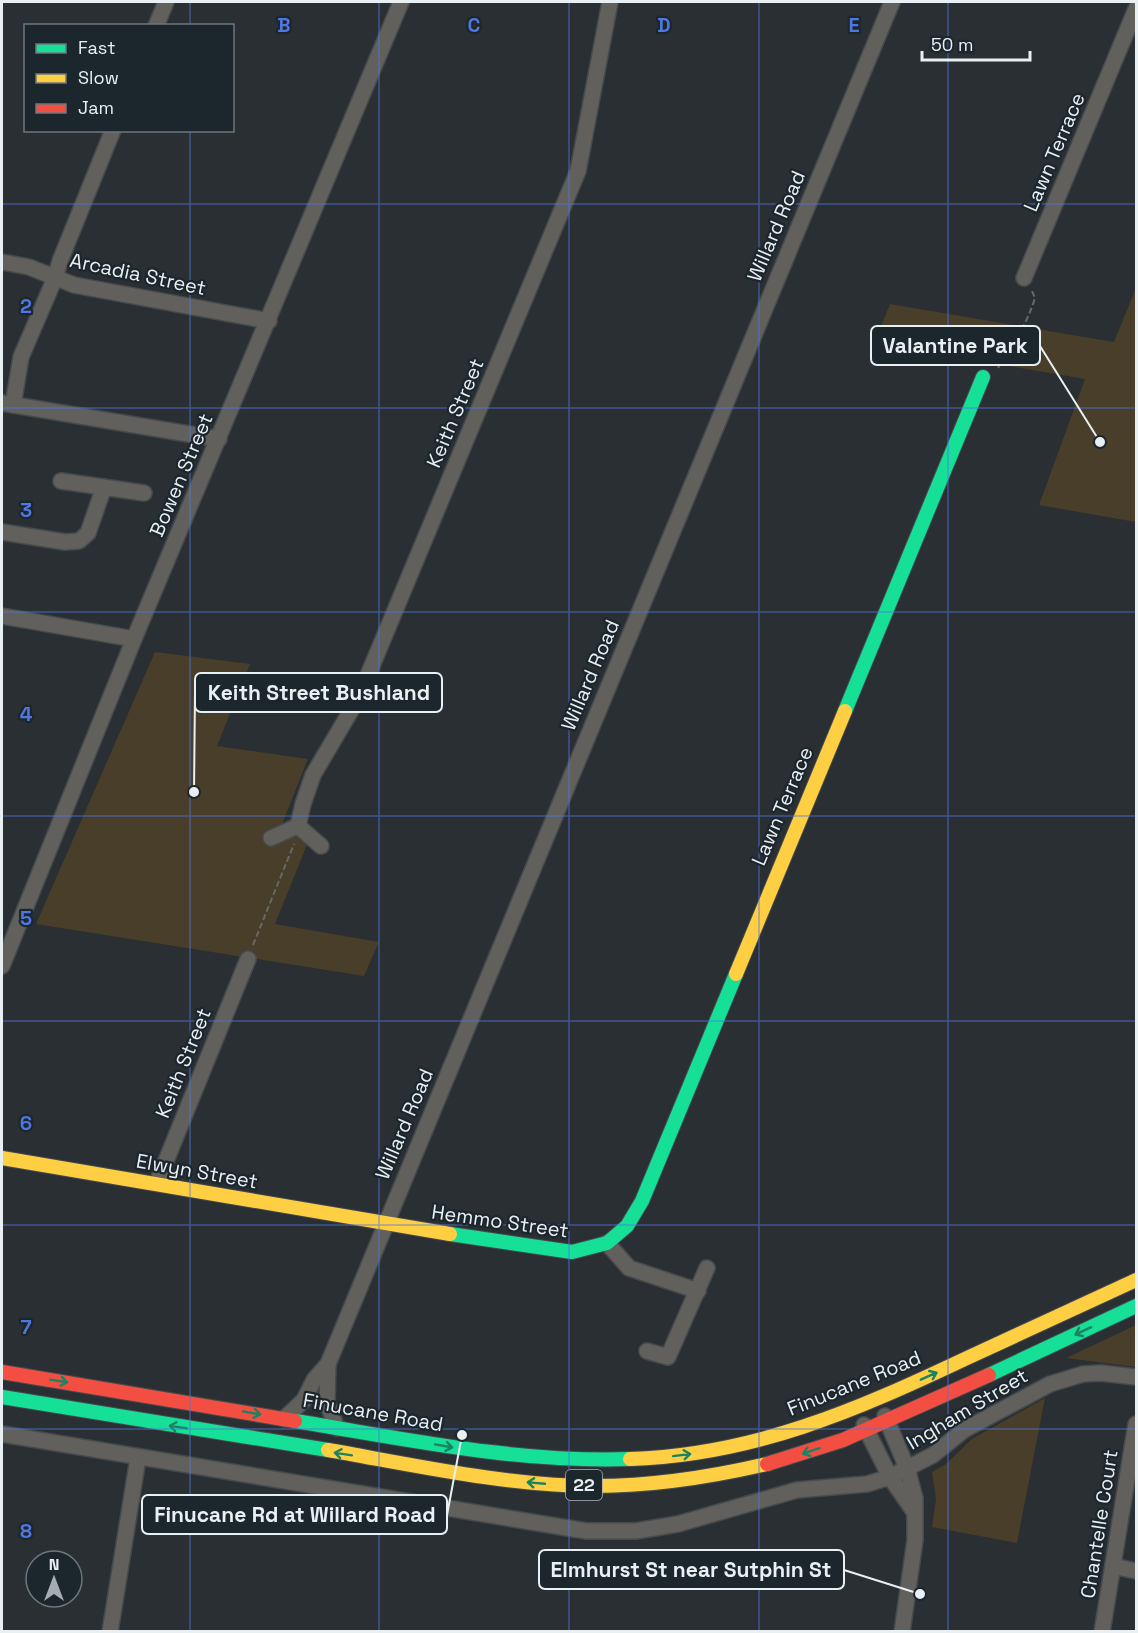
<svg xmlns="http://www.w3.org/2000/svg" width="1138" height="1633" font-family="'Space Grotesk',sans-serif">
<rect width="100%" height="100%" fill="#292f33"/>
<g fill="#483e29">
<path d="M1136,288V522L1039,505L1085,379L874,343L890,304L1114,342Z"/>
<path d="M155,652L250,664L217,746L308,759L282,824L313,830L275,924L379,942L364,976L36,924Z"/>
<path d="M1136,1325V1367L1066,1358Z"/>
<path d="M1045,1398L1017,1543L932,1527L936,1499L932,1472L946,1464L972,1439Z"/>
</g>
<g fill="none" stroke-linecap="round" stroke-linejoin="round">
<defs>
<g id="street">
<path d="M156,26L166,2"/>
<path d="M2,262L29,267L74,285L269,321"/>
<path d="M1024,278L1136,9"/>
<path d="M2,403L219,439"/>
<path d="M13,405L21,357L55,278L60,261L113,130"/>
<path d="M61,481L144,493"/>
<path d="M2,532L65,542L79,541L88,533L104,487"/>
<path d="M2,616L134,639"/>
<path d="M298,826L303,804L313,775L359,697L578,171L610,2"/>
<path d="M271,838L298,826L321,846"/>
<path d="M2,966L134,639L401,2"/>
<path d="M157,1183L248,959"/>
<path d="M607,1243L629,1268L698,1291"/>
<path d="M647,1351L668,1357L707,1268"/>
<path d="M328,1364L327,1403L337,1428"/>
<path d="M885,1416L907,1468L915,1498V1540L902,1632"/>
<path d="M284,1419L304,1400L314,1380L328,1364L892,2"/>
<path d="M864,1425L890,1477L915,1513"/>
<path d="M2,1434L586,1531H636L678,1524L797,1490L867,1484L890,1477L933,1455L964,1430L1050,1384L1083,1374L1101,1373L1136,1377"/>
<path d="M1113,1566L1136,1571"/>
<path d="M110,1632L138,1458"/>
<path d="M1102,1632L1136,1424"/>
</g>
<g id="fast">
<path d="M845,711L983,377"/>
<path d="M450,1234L572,1252L607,1243L627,1226L642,1201L736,974"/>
<path d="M989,1375L1136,1306"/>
<path d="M2,1397L328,1450"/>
<path d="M295,1421C406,1439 517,1463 630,1459"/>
</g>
<g id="slow">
<path d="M736,974L845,711"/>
<path d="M2,1158L450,1234"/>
<path d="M328,1450C414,1465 508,1486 595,1486C653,1486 711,1477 767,1464"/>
<path d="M630,1459C754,1455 857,1410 967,1358C1023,1332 1080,1306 1136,1280"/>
</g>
<g id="jam">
<path d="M2,1372L295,1421"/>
<path d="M767,1464L843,1440L989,1375"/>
</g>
</defs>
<use href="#street" stroke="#454a4d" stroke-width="18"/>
<use href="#fast" stroke="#454a4d" stroke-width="16"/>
<use href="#slow" stroke="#454a4d" stroke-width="16"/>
<use href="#jam" stroke="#454a4d" stroke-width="16"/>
<g stroke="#686867" stroke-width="2" stroke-dasharray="6 3" stroke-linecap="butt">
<path d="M998,368C1013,345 1027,324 1035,298L1032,291"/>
<path d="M253,945L294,844"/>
</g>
<use href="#street" stroke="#62605c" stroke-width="15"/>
<use href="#fast" stroke="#16e098" stroke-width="14"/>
<use href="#slow" stroke="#ffcf43" stroke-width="14"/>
<use href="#jam" stroke="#f24e42" stroke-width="14"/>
</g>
<defs><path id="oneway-shaft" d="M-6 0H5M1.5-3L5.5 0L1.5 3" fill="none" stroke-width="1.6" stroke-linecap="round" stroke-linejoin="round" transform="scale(1.5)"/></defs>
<g stroke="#198362">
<use href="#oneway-shaft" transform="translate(1083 1331) rotate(155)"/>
<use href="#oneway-shaft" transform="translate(929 1376) rotate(-24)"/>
<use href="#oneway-shaft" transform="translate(59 1381) rotate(9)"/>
<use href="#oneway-shaft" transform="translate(252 1413) rotate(10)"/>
<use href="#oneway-shaft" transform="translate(178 1427) rotate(-171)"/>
<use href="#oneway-shaft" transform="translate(444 1446) rotate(10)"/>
<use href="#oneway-shaft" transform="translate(811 1451) rotate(162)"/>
<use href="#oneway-shaft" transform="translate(343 1454) rotate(-171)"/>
<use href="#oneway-shaft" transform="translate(682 1455) rotate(-7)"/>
<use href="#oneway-shaft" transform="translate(536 1483) rotate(-175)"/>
</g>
<path fill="none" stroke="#5076df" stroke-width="1.5" stroke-opacity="0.55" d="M190,2V26M379,2V1632M569,2V1632M759,2V1632M948,2V1632M190,130V1632M2,204H1136M2,408H1136M2,612H1136M2,816H1136M2,1021H1136M2,1225H1136M2,1429H1136"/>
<g text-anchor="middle" stroke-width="4.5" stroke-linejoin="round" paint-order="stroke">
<rect fill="#1c262d" stroke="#acb3b8" stroke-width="1.5" x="566" y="1470" width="36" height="30" rx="4.5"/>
<g font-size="18" font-weight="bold" fill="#e9f0f4">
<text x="584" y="1491">22</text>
</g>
<g font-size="20" fill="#e9f0f4" stroke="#1c262d">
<text transform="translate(1054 152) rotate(-67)" y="7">Lawn Terrace</text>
<text transform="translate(776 226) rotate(-67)" y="7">Willard Road</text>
<text transform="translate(138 274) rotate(12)" y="7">Arcadia Street</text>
<text transform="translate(455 413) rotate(-67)" y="7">Keith Street</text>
<text transform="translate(181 475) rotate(-67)" y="7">Bowen Street</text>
<text transform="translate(590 675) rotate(-67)" y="7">Willard Road</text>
<text transform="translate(782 806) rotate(-67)" y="7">Lawn Terrace</text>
<text transform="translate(183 1063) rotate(-68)" y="7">Keith Street</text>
<text transform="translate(404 1124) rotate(-67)" y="7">Willard Road</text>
<text transform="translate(197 1171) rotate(10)" y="7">Elwyn Street</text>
<text transform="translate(500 1221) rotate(8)" y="7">Hemmo Street</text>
<text transform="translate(854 1383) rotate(-22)" y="7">Finucane Road</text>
<text transform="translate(967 1409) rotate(-31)" y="7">Ingham Street</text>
<text transform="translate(373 1412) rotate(10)" y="7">Finucane Road</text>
<text transform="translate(1099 1524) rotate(-81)" y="7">Chantelle Court</text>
</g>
</g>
<g font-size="20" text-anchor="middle" font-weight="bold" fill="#5076df" stroke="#1c262d" stroke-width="4.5" stroke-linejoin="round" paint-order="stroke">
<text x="284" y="32">B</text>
<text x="474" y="32">C</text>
<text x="664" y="32">D</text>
<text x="854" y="32">E</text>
<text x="26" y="313">2</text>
<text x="26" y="517">3</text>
<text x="26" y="721">4</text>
<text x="26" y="925">5</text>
<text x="26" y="1130">6</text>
<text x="26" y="1334">7</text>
<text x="26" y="1538">8</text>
</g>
<path fill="none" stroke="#e9f0f4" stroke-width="2" d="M1100 442L1040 346M194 792L195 692M462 1435L447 1515M920 1594L844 1570"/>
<g fill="#e9f0f4" stroke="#1c262d" stroke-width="2">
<circle cx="1100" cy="442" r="6"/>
<circle cx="194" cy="792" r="6"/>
<circle cx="462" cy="1435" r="6"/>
<circle cx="920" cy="1594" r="6"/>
</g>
<g fill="#1c262d" stroke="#e9f0f4" stroke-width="2">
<rect x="871" y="326" width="169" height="39" rx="6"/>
<rect x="195" y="673" width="247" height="39" rx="6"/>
<rect x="142" y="1495" width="305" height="39" rx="6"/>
<rect x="539" y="1550" width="305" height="39" rx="6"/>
</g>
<g font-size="21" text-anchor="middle" font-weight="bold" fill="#e9f0f4">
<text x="955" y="353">Valantine Park</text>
<text x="319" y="700">Keith Street Bushland</text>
<text x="295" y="1522">Finucane Rd at Willard Road</text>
<text x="691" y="1577">Elmhurst St near Sutphin St</text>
</g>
<rect width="1138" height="1633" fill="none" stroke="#e9f0f4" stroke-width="6"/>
<rect x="24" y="24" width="210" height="108" fill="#1c262d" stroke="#6e777d" stroke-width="1.5"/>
<rect x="36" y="44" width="30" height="9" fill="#16e098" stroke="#6e777d" stroke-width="1.5"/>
<text x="78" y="54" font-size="18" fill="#e9f0f4">Fast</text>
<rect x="36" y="74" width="30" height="9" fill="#ffcf43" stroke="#6e777d" stroke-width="1.5"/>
<text x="78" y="84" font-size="18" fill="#e9f0f4">Slow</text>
<rect x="36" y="104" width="30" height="9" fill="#f24e42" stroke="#6e777d" stroke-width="1.5"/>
<text x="78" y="114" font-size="18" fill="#e9f0f4">Jam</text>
<g transform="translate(54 1579)"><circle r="28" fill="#1c262d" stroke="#6e777d" stroke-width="1.5"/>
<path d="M0-4.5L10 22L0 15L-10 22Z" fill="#a6acb0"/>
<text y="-9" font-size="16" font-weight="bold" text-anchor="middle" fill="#e9f0f4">N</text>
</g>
<path d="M922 51v9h108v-9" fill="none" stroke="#e9f0f4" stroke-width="3"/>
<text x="931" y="51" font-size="18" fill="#e9f0f4" stroke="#1c262d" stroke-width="4.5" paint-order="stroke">50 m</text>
</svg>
